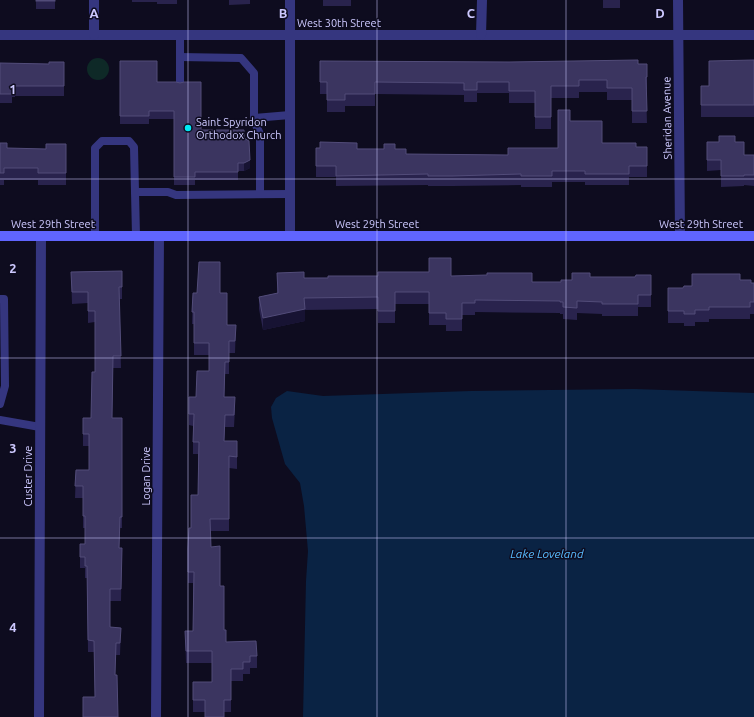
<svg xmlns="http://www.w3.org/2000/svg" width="754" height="717" font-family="Ubuntu,sans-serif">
<rect width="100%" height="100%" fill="#0e0c1f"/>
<circle fill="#0e2927" cx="98" cy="69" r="11"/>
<path fill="#0a2344" d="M634,389L754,393V717H303L306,581L308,551L304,506L300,483L285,464L272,418L271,407L276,398L287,391L323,396L471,391Z"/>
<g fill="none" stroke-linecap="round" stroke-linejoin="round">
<g stroke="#35367f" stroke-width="8">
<path d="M180,57L241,58L254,73V121L260,134V194"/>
<path d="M180,86V35"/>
<path d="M254,118L290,115"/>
<path d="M135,192H168L176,195L290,194"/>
<path d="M95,236V148L102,141H129L134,147L136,236"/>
<path d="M0,299H4L5,386L0,404"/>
<path d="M0,420L40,427"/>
</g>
<g stroke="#35367f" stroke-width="10">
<path d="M290,0V236"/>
<path d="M678,0L680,236"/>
<path d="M0,35H754"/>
<path d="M94,35V0"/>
<path d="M481,35L482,0"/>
<path d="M39,717L41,236"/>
<path d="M156,717L159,236"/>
</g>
<path stroke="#6065ff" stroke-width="10" d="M0,236H754"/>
</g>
<g fill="#29234d">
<rect x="36" y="0" width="19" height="9"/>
<path d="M132,0H177V4H157V2H132Z"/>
<path d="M229,0H250V4L229,5Z"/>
<path d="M323,0H375H351V6H323Z"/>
<rect x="603" y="0" width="17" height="8"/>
<path d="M754,60V117H701V86H709Z"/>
<path d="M120,61L157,82L201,130L244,138L250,168L244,171H238V180H195V185H174V119H149V124H120Z"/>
<path d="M320,61L647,64V89H646L647,123H632V100H607V92H579V98H551V129H535V103H509V93H477V102H464V95L375,94V106H345V112H327V94H320Z"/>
<path d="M64,62V96H15V97H12V103H0V63L49,64Z"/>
<path d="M570,121L602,143L636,147H647V177H629V185H585V182H552V187H521V185L452,186H428V185L336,186V177H316V148L395,149L406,154L508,155L558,148Z"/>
<path d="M707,142H735L744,155H754V186L744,185V186L721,187V170L707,171Z"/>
<path d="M0,143L7,148L46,149L66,144V185H38V180H4V185H0Z"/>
<path d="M122,271V299H119L121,368H113L112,418H122V528H120L119,548H122L121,601H110V627L121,628L120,655H116L95,697L94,652H88L87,578H85V568H80V544H85V528H83V498H75L76,470H89V446H83V418H91L95,372V322L88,323V303L72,304L71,272Z"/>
<path d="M277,273L304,278L451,276L532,282H561L590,277H635L651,275V307H638V316H602V314L577,313V320L563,319V314H560V313L475,312V315H462V331H446V325H429V304H395V323H378V309L305,310V321L263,330L259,309V297L277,293Z"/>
<path d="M740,280L751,283H754V314H750V319H709V322H695V326H684V323H668V288H683L692,286Z"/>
<path d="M193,293H220L227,325H236L235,353H229V374H225L224,397L235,409L234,427H225L224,441H237V469L229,468V531H210L211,547L220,586L224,630L226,642L257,656V668H250V674H243V681H231V712H193V682H212V663H186L185,631H193V583H188V549L191,528L198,495V454H193V426L189,425V414L209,371V355H194V324H192Z"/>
</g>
<g fill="#171333">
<path d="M250,160V168L244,171V163Z"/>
<path d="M305,309V321L263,330V318Z"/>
</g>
<g fill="#3b3560" stroke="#524c79">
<rect x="36" y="0" width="19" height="1"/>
<path d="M638,60V64H647V77H646L647,111H632V88H607V80H579V86H551V117H535V91H509V82H477V90H464V83L375,82V94H345V100H327V82H320V61L509,62Z"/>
<path d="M754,60V105H701V86H709V61Z"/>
<path d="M120,61H157V82H176L180,83L184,82H201V130H244V138L249,141L250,160L244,163H238V172H195V177H174V111H149V116H120Z"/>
<path d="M49,62H64V86H15V87H12V94H0V63L49,64Z"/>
<path d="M558,110H570V121H602V143H636V147H647V166H629V174H585V171H552V176H521V174L452,176H428V174L336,176V166H316V148H320V142L357,143V149H384V144H395V149H406V154L508,155V148H558Z"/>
<path d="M719,136H735V142H744V155H754V175H744V176H721V160H707V142H719Z"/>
<path d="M0,143H7V148L46,149V144H66V173H38V168H4V173H0Z"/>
<path d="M429,258H451V276L487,275V273H532V282H561V280H572V273H590V277H635L636,275H651V295H638V304H602V302L577,301V308L563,307V302H560V301L475,300V303H462V319H446V313H429V292H395V311H378V297L304,298L305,309L263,318L259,297L278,293L277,273L304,272V278H328V276H378V272H429Z"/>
<path d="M199,262H220V293H227V325H236L235,341H229V362H225L224,397H235L234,415H225L224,441H237V457L229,456V519H210L211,547L220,546V586H224V630H226V642L256,641L257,656H250V662H243V669H231V700H224V717H205V700H193V682H212V651H186L185,631H193L194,572H188V549L189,528H191V495H198L199,442H193L194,414H189V397H196L197,371H209V343H194V312H192L193,293H197Z"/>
<path d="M122,271V287H119L121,356H113L112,418H122V517H120L119,548H122L121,589H110V627L121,628L120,643H116L115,675H117L118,717H83V697H95L94,641L88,640L87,566H85V557H80V544H85V516H83V486H75L76,470H89V434H83V418H91L92,372H95V311H88V292H72L71,272Z"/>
<path d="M692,274H740V280H751V283H754V302H750V307H709V310H695V314H684V311H668V288H683L684,286H692Z"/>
</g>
<path fill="none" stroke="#cdc9ff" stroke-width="1" stroke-opacity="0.55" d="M188,0V717M377,0V717M566,0V717M0,179H754M0,358H754M0,538H754"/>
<circle fill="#00e9f4" stroke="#0e0c1f" stroke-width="1.5" cx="188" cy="128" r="4"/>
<g text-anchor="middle" stroke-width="3" stroke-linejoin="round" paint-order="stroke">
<g font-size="11" fill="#cdc9ff" stroke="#0e0c1f">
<text x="339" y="27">West 30th Street</text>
<text transform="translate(667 118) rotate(-91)" y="4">Sheridan Avenue</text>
<text x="53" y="228">West 29th Street</text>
<text x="377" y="228">West 29th Street</text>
<text x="701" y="228">West 29th Street</text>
<text transform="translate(28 476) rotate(-90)" y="4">Custer Drive</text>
<text transform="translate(146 476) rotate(-90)" y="4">Logan Drive</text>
</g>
<g font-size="11" fill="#cdc9ff" stroke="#0e0c1f" text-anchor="start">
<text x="196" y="126">Saint Spyridon<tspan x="196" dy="13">Orthodox Church</tspan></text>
</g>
<g font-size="12" font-style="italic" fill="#57bbff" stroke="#0e0c1f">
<text x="547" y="558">Lake Loveland</text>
</g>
</g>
<g font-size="13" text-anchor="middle" font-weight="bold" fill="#cdc9ff" stroke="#0e0c1f" stroke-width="3" stroke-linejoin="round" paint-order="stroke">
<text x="94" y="18">A</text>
<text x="283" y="18">B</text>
<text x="471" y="18">C</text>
<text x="660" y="18">D</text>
<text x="13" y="94">1</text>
<text x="13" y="273">2</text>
<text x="13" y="453">3</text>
<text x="13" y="632">4</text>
</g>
</svg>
